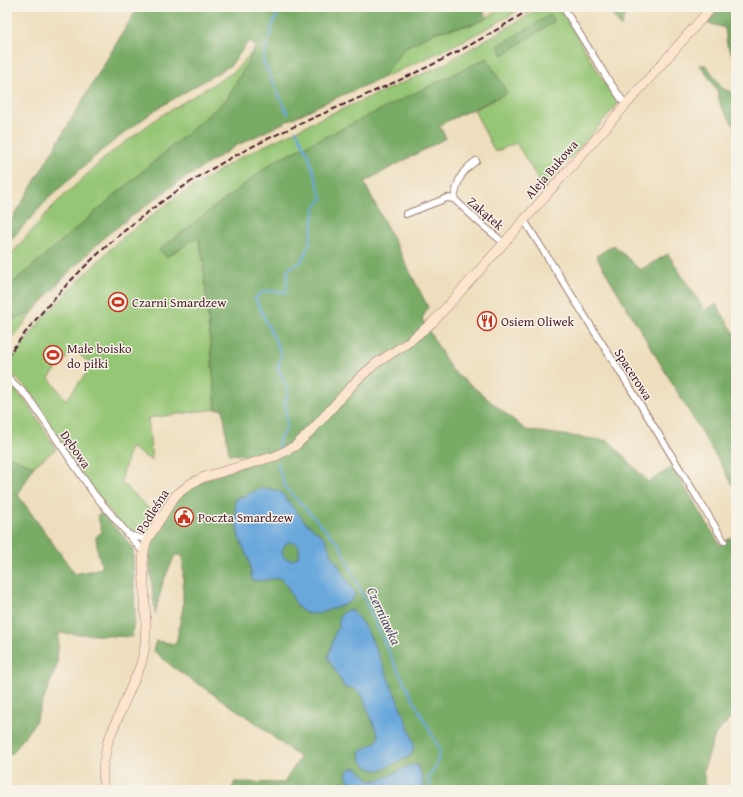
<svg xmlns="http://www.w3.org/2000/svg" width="743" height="797" font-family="'Gentium Book Plus',serif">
<rect width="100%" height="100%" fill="#f7f3e8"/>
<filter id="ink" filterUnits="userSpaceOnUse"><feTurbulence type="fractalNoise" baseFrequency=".025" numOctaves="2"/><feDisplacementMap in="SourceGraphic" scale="8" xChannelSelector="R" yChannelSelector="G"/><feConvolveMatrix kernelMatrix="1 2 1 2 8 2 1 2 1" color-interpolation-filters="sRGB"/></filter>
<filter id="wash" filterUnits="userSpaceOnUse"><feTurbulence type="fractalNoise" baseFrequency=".012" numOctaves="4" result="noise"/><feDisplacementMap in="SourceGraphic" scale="16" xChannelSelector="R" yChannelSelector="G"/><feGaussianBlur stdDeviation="0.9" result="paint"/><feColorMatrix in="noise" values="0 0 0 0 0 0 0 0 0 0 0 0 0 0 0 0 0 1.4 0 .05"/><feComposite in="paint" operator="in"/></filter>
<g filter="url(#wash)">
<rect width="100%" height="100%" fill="#eedebd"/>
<g fill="#95c675" stroke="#707250" fill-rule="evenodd">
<path d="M506,7H524C479,35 430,57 382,78L404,48L436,32L474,24Z"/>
<path d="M542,7H559L618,104L544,188L540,182L516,143L495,152L474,110L506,93L273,162L167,257L198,236L203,258L216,409L148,418L152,461L130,447L121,482L160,519L147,540L127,534L64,451L32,394L7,369V365L45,315L116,243L175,198L241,157L324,117L441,66ZM74,349L92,366L66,400L49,378Z"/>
<path d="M256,47L227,99L7,288V259L52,207L108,155L159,117L235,71Z"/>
<path d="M32,313L7,346V320Z"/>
<path d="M7,382C28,400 42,426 56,449L34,466L7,456Z"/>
</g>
<g fill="#78ab66" stroke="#616548">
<path d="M138,7H481L487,18L474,24L436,32L404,48L382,78L322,104L236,146L171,187L108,234L68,273L32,313L7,320V288L227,99L256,47L249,41L231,65L155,110L102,150L49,198L7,244V229L8,226Z"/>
<path d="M607,7H627L621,27Z"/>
<path d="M721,7H736V61L727,45L725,28L707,23Z"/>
<path d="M550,15L555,21L503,55L498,46Z"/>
<path d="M487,58L507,93L439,125L446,138L364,182L428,307L422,319L451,369L526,430L609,441L648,482L673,467L720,545L736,534V712L715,735L703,772L707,790H231L235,782L284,783L300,758L256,723L173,667L153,650L156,641L176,644L183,607V556L175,555L163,582L155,614L147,540L184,488L254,462L245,455L229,454L223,409H216L203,258L198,237L167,257L159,250L273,162Z"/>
<path d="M700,65H706L723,89L732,92L736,98V128L721,107L717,90Z"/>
<path d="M614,245L640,270L668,254L705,311L716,304L736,336V490L596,256Z"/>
<path d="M7,456L34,466L18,495L75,574L102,568L97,548L96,537L102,531L97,516L100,513L123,535L133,550L135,614L132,637L59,633L57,665L35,722L12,754H7Z"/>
</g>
<g fill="#6aa8dc" stroke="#5a6484" fill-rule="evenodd">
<path d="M265,488L280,491L305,522L325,538L332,555L355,593C353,603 345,604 337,607C330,609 321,614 313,614C293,614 294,590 280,578L255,581L252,580L249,560L239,538L236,520L235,501L240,497L245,498L249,493ZM289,542L296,543L300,548L298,557L292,560L284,558L282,551L285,544Z"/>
<path d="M346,610H352L367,630L381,661L407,723L414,743L413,751L410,756L381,770L371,769C364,764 358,760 361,751L375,743L379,737L361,693L352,688H345L328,658L336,630L339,627C338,619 340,615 346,610Z"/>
<path d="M417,765L422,777L424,790H356L348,779L346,774L351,768H357L371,781L383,779L409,766Z"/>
</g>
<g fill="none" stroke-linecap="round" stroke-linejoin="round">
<g stroke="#6aa8dc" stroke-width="2">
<path d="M281,7L273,24L263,61L288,114"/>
<path d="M279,448V439L287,428L285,404L288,390L278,368L281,353L255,298L264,291L286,292L288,269L301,262L310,242L315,208L322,199L308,154L296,130"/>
<path d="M278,462V467L285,487L339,544L396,667L440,750L436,767L428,777L431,790"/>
</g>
</g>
</g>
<g filter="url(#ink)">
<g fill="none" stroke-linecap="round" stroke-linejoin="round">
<defs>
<g id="street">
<path d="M563,7L607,78L625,104"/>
<path d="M476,161C460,172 458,180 454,199L480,223L504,243"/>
<path d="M406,214L447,198L454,199"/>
<path d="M524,220L629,386L724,541"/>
<path d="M7,377L28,397L94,494L144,553"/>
<path d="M127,534L147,540"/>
</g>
<path id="secondary" d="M103,790V766L108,741L141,664L145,646L146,621L143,564L144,551L147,540L175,496L190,484L204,477L276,456L295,446L312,430L356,381L375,364L406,344L433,322L504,243L712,7"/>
</defs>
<use href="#street" stroke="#9c7e74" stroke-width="8"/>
<use href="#secondary" stroke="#9c7e74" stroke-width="10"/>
<use href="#street" stroke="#fff" stroke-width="6"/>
<use href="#secondary" stroke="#fce5cf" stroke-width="9"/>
<path stroke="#4a1f2b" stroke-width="2" stroke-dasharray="6 3" stroke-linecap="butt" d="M7,357C68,272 148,202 240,153C287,128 337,108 386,86C437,64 486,38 533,7"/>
</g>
</g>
<defs>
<symbol id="stadium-ring" viewBox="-11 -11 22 22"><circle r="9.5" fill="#f7f3e8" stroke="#c8321e" stroke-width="1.5"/><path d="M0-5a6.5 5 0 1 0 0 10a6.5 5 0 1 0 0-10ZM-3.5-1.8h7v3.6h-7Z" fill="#c8321e"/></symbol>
<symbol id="restaurant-ring" viewBox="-11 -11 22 22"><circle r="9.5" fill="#f7f3e8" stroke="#c8321e" stroke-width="1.5"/><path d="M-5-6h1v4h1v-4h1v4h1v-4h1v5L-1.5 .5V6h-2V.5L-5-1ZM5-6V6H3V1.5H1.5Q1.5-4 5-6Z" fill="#c8321e"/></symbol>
<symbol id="civic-ring" viewBox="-11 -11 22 22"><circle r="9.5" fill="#f7f3e8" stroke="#c8321e" stroke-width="1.5"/><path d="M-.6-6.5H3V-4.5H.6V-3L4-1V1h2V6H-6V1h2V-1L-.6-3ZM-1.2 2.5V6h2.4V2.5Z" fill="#c8321e"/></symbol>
</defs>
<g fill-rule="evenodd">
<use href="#stadium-ring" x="107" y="291" width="22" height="22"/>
<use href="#restaurant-ring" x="476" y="310" width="22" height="22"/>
<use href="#stadium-ring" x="42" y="344" width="22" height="22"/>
<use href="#civic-ring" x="173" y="506" width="22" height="22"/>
</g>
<g text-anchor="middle" stroke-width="3" stroke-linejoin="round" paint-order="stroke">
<g font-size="13" fill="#4a1f2b" stroke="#f7f3e8">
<text transform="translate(551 169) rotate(-49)" y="5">Aleja Bukowa</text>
<text transform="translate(486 213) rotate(41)" y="5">Zakątek</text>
<text transform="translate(634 374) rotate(57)" y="5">Spacerowa</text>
<text transform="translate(76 449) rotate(55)" y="5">Dębowa</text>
<text transform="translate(152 511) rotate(-58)" y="5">Podleśna</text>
</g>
<g font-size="13" fill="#4a1f2b" stroke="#f7f3e8" text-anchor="start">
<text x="132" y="307">Czarni Smardzew</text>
<text x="501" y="326">Osiem Oliwek</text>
<text x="67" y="353">Małe boisko<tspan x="67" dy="15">do piłki</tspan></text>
<text x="198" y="522">Poczta Smardzew</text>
</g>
<g font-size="14" font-style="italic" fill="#554f69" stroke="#f7f3e8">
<text transform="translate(384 616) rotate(65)" y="5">Czerniawka</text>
</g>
</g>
<rect width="743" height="797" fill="none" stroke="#f7f3e8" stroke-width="24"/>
</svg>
